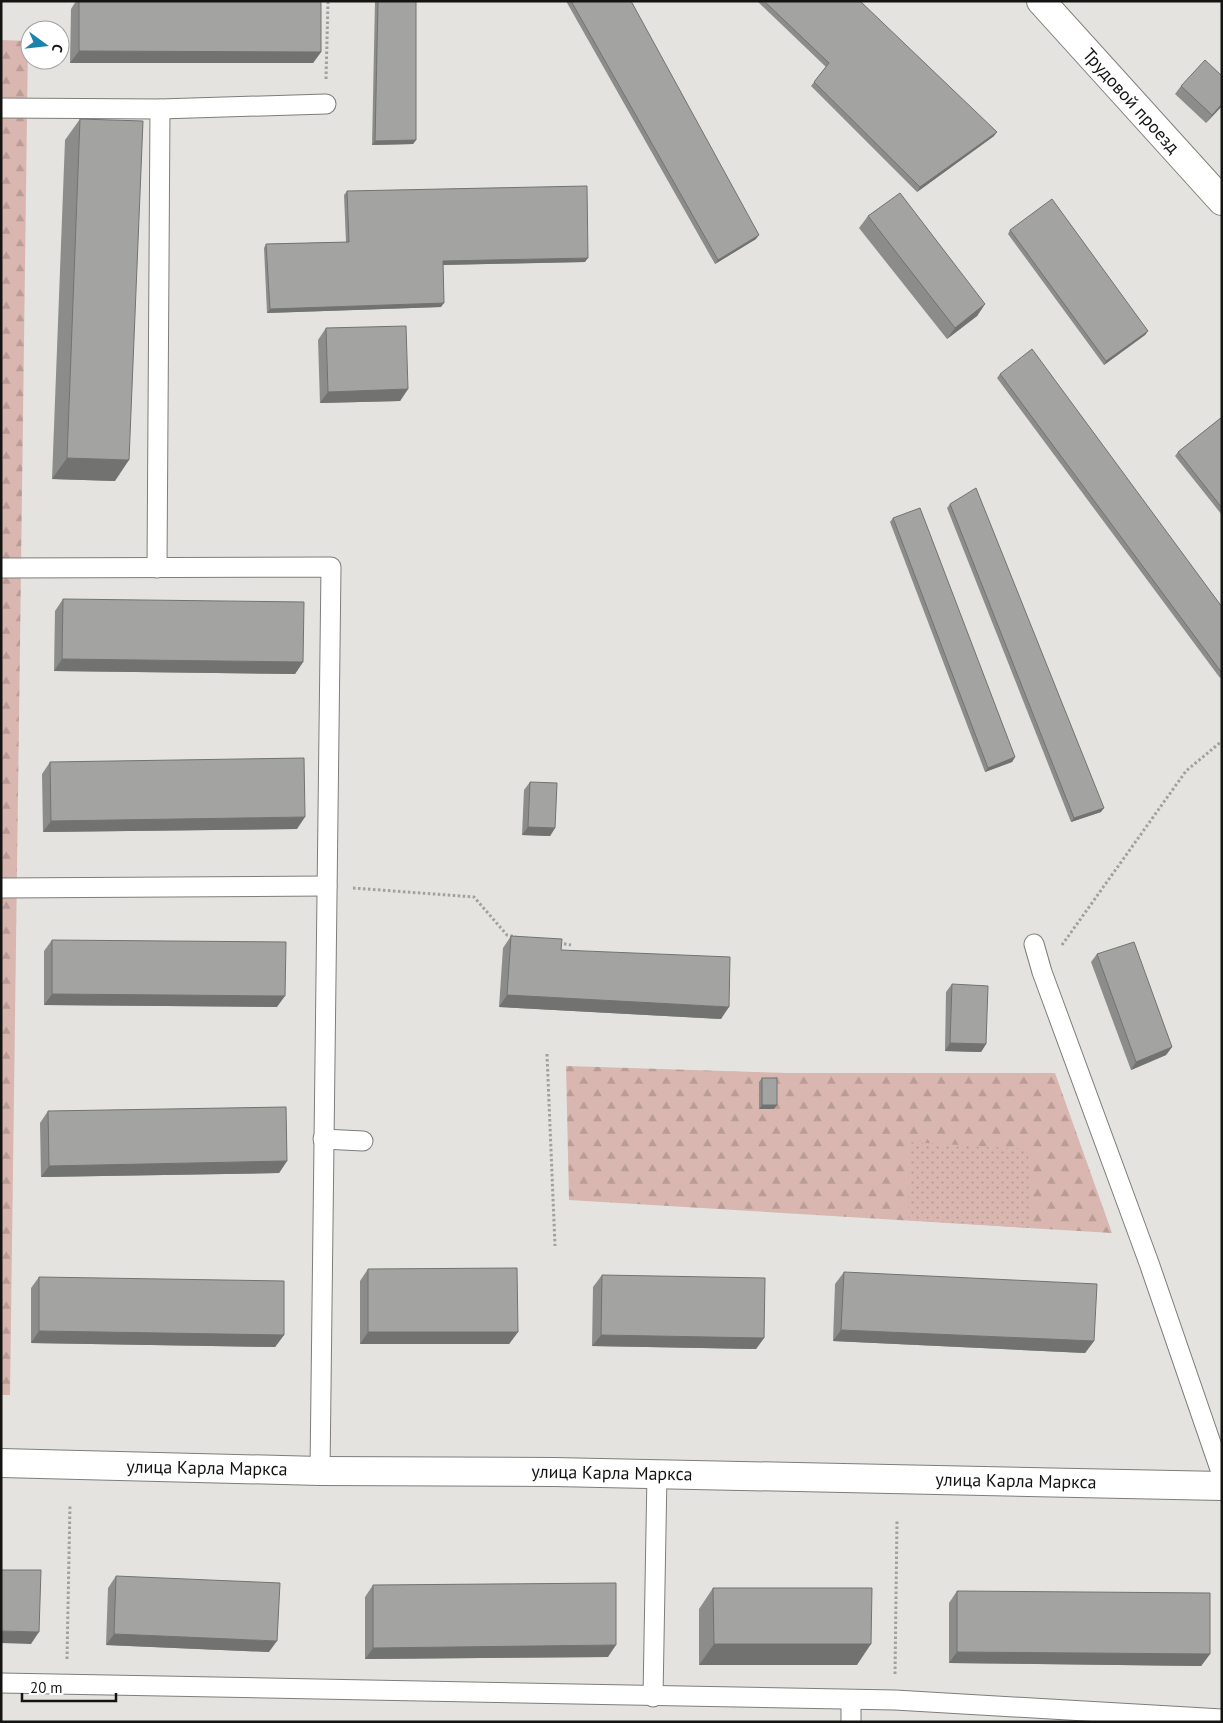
<svg xmlns="http://www.w3.org/2000/svg" width="1223" height="1723" font-family="'PT Sans',sans-serif">
<defs>
<pattern id="forest-firs" width="22" height="20" patternUnits="userSpaceOnUse" patternTransform="scale(1.25)"><rect width="22" height="20" fill="#d9b7b0"/><path d="M5 1l3.5 6h-7zM16 11l3.5 6h-7z" fill="#b99c96"/></pattern>
<pattern id="park-dots" width="8" height="8" patternUnits="userSpaceOnUse" patternTransform="scale(1.25)"><rect width="8" height="8" fill="#d9b7b0"/><path d="M2 2h.1M6 6h.1" fill="none" stroke="#b99c96" stroke-width="1.8" stroke-linecap="round"/></pattern>
</defs>
<rect width="100%" height="100%" fill="#e4e3df"/>
<g fill="url(#forest-firs)">
<path d="M1,40L28,41L10,1395H1Z"/>
<path d="M566,1066L787,1073H1055L1112,1233L569,1200Z"/>
</g>
<path fill="url(#park-dots)" d="M909,1142L1028,1149L1030,1228L908,1220Z"/>
<g fill="none" stroke-linecap="round" stroke-linejoin="round">
<defs>
<g id="lane">
<path d="M1,108L160,109L326,104"/>
<path d="M1,568L331,567L320,1471"/>
<path d="M157,568L160,109"/>
<path d="M1,888L327,886"/>
<path d="M1034,944L1042,972L1149,1263L1222,1475"/>
<path d="M323,1139L363,1141"/>
<path d="M1,1683L895,1700L1222,1719"/>
<path d="M653,1697L657,1474"/>
<path d="M851,1701V1722"/>
</g>
<path id="street" d="M1041,1L1222,201"/>
<path id="secondary" d="M1,1463L320,1471L554,1472L1222,1486"/>
</defs>
<use href="#lane" stroke="#7e7d7a" stroke-width="21"/>
<use href="#street" stroke="#7e7d7a" stroke-width="30"/>
<use href="#secondary" stroke="#7e7d7a" stroke-width="30"/>
<g stroke="#a1a09d" stroke-width="3" stroke-dasharray="2.5 2.5" stroke-linecap="butt">
<path d="M326,79L328,1"/>
<path d="M353,888L474,897L507,935L516,937"/>
<path d="M559,943L571,945"/>
<path d="M1062,945L1186,771L1222,741"/>
<path d="M547,1054L555,1246"/>
<path d="M67,1659L70,1504"/>
<path d="M895,1674L897,1520"/>
</g>
<use href="#lane" stroke="#fff" stroke-width="19"/>
<use href="#street" stroke="#fff" stroke-width="28"/>
<use href="#secondary" stroke="#fff" stroke-width="28"/>
</g>
<g fill="#8c8d8a">
<path d="M76,1H321V52L313,63H70L71,9Z"/>
<path d="M375,1H416V140L413,144L372,145Z"/>
<path d="M566,1H631L756,239L715,264Z"/>
<path d="M757,1H860L994,136L917,192L811,86L826,67Z"/>
<path d="M1222,76V106L1206,123L1175,94L1181,86Z"/>
<path d="M80,119L115,481L52,479L65,140Z"/>
<path d="M347,191L585,262L443,265L441,307L267,313L264,248L266,244L346,242L344,195Z"/>
<path d="M868,216L985,304L977,316L947,339L859,228Z"/>
<path d="M1010,230L1148,331L1145,335L1104,365L1008,234Z"/>
<path d="M326,328L408,389L400,401L320,403L318,340Z"/>
<path d="M1000,374L1222,607V676L1220,678L997,378Z"/>
<path d="M1222,417V515L1175,456L1178,452Z"/>
<path d="M950,504L1101,812L1071,822L947,508Z"/>
<path d="M893,518L1015,757L1012,762L985,772L890,522Z"/>
<path d="M63,599L303,662L295,674L54,671L55,611Z"/>
<path d="M50,762L297,829L43,832L42,774Z"/>
<path d="M530,782L555,828L550,836L522,835L524,790Z"/>
<path d="M511,936L561,950L721,1019L499,1007L503,948Z"/>
<path d="M52,940L277,1007L44,1005V951Z"/>
<path d="M1097,954L1172,1047L1166,1055L1131,1070L1091,962Z"/>
<path d="M952,984L986,1044L981,1052L945,1051L946,992Z"/>
<path d="M762,1078L774,1109H759V1082Z"/>
<path d="M48,1111L287,1161L279,1173L41,1177L40,1123Z"/>
<path d="M368,1269L518,1332L509,1344H360V1281Z"/>
<path d="M844,1272L1094,1341L1085,1353L833,1341L835,1284Z"/>
<path d="M602,1275L764,1338L756,1349L592,1346L593,1287Z"/>
<path d="M39,1277L284,1335L275,1347L31,1343V1288Z"/>
<path d="M116,1576L269,1652L106,1645L108,1588Z"/>
<path d="M373,1585L608,1657L365,1659V1597Z"/>
<path d="M713,1588L857,1665H699V1609Z"/>
<path d="M957,1591L1210,1654L1201,1666L949,1663V1603Z"/>
</g>
<g fill="#727371">
<path d="M79,51L321,52L313,63H70Z"/>
<path d="M1222,104V106L1206,123L1212,115Z"/>
<path d="M997,132L994,136L917,192L920,187Z"/>
<path d="M416,140L413,144L372,145L375,141Z"/>
<path d="M759,235L756,239L715,264L718,260Z"/>
<path d="M588,258L585,262L440,265L443,261Z"/>
<path d="M444,303L441,307L267,313L270,309Z"/>
<path d="M985,304L977,316L947,339L955,328Z"/>
<path d="M1148,331L1145,335L1104,365L1106,361Z"/>
<path d="M408,389L400,401L320,403L328,392Z"/>
<path d="M67,458L129,460L115,481L52,479Z"/>
<path d="M62,659L303,662L295,674L54,671Z"/>
<path d="M1015,757L1012,762L985,772L988,768Z"/>
<path d="M1104,808L1101,812L1071,822L1074,818Z"/>
<path d="M305,817L297,829L43,832L51,821Z"/>
<path d="M528,827L555,828L550,836L522,835Z"/>
<path d="M52,994L285,996L277,1007L44,1005Z"/>
<path d="M507,995L729,1007L721,1019L499,1007Z"/>
<path d="M950,1043L986,1044L981,1052L945,1051Z"/>
<path d="M1172,1047L1166,1055L1131,1070L1136,1062Z"/>
<path d="M762,1105H777L774,1109H759Z"/>
<path d="M287,1161L279,1173L41,1177L49,1166Z"/>
<path d="M841,1330L1094,1341L1085,1353L833,1341Z"/>
<path d="M39,1331L284,1335L275,1347L31,1343Z"/>
<path d="M368,1332H518L509,1344H360Z"/>
<path d="M601,1335L764,1338L756,1349L592,1346Z"/>
<path d="M1,1631L39,1632L31,1644L1,1643Z"/>
<path d="M114,1634L277,1641L269,1652L106,1645Z"/>
<path d="M714,1644H871L857,1665H699Z"/>
<path d="M616,1645L608,1657L365,1659L373,1648Z"/>
<path d="M957,1652L1210,1654L1201,1666L949,1663Z"/>
</g>
<g fill="#a3a4a1" stroke="#727371">
<path d="M79,1H321V52L79,51Z"/>
<path d="M378,1H416V140L375,141Z"/>
<path d="M571,1H631L759,235L718,260Z"/>
<path d="M764,1H860L997,132L920,187L814,82L829,63Z"/>
<path d="M1205,60L1222,76V104L1212,115L1181,86Z"/>
<path d="M80,119L143,121L129,460L67,458Z"/>
<path d="M587,186L588,258L443,261L444,303L270,309L266,244L349,242L347,191Z"/>
<path d="M900,193L985,304L955,328L868,216Z"/>
<path d="M1052,199L1148,331L1106,361L1010,230Z"/>
<path d="M406,326L408,389L328,392L326,328Z"/>
<path d="M1032,349L1222,607V673L1000,374Z"/>
<path d="M1222,417V508L1178,452Z"/>
<path d="M976,488L1104,808L1074,818L950,504Z"/>
<path d="M920,508L1015,757L988,768L893,518Z"/>
<path d="M63,599L304,602L303,662L62,659Z"/>
<path d="M304,758L305,817L51,821L50,762Z"/>
<path d="M530,782L557,783L555,828L528,827Z"/>
<path d="M511,936L562,939L561,950L730,957L729,1007L507,995Z"/>
<path d="M52,940L286,942L285,996L52,994Z"/>
<path d="M1134,942L1172,1047L1136,1062L1097,954Z"/>
<path d="M952,984L988,986L986,1044L950,1043Z"/>
<rect x="762" y="1078" width="15" height="27"/>
<path d="M286,1107L287,1161L49,1166L48,1111Z"/>
<path d="M517,1268L518,1332H368V1269Z"/>
<path d="M844,1272L1097,1284L1094,1341L841,1330Z"/>
<path d="M602,1275L765,1278L764,1338L601,1335Z"/>
<path d="M39,1277L284,1281V1335L39,1331Z"/>
<path d="M1,1570H41L39,1632L1,1631Z"/>
<path d="M116,1576L280,1583L277,1641L114,1634Z"/>
<path d="M616,1583V1645L373,1648V1585Z"/>
<path d="M713,1588H872L871,1644H714Z"/>
<path d="M957,1591L1210,1593V1654L957,1652Z"/>
</g>
<g text-anchor="middle" stroke-width="4" stroke-linejoin="round" paint-order="stroke">
<g font-size="18" fill="#141413" stroke="#fff">
<text transform="translate(1131 101) rotate(48)" y="6">Трудовой проезд</text>
<text transform="translate(207 1468) rotate(1)" y="6">улица Карла Маркса</text>
<text transform="translate(612 1473) rotate(1)" y="6">улица Карла Маркса</text>
<text transform="translate(1016 1481) rotate(1)" y="6">улица Карла Маркса</text>
</g>
</g>
<rect width="1223" height="1723" fill="none" stroke="#141413" stroke-width="5"/>
<g transform="translate(45 45) rotate(105)"><circle r="24" fill="#ffffff" stroke="#a1a1a1"/>
<path d="M0-4L9 19L0 12L-9 19Z" fill="#1a83ac"/>
<text y="-8" font-size="14" font-weight="bold" text-anchor="middle" fill="#141413">С</text>
</g>
<path d="M22 1693v8h94v-8" fill="none" stroke="#141413" stroke-width="2.5"/>
<text x="30" y="1693" font-size="15" fill="#141413" stroke="#ffffff" stroke-width="4" paint-order="stroke">20 m</text>
</svg>
